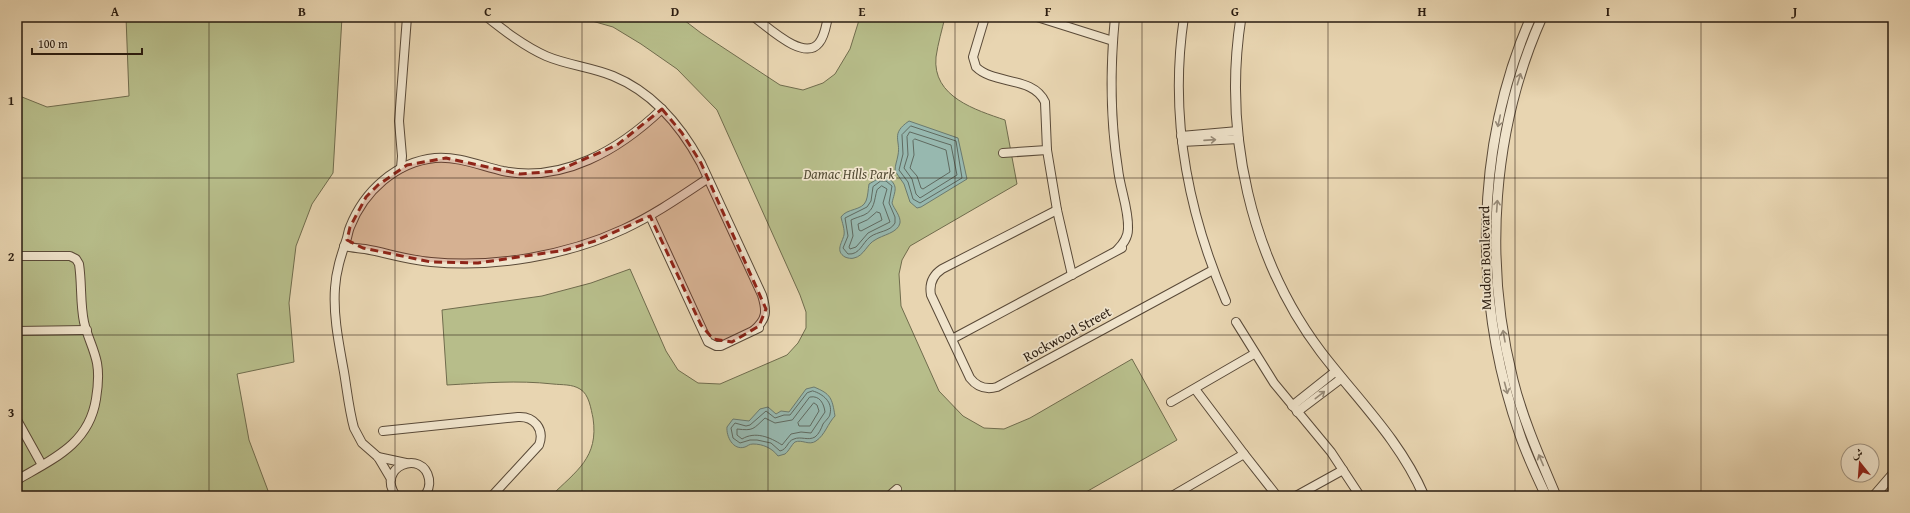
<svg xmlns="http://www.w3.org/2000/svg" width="1910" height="513" font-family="'Gentium Book Plus',Amiri,serif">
<rect width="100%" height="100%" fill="#e8d5b1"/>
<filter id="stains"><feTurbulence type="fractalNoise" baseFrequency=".005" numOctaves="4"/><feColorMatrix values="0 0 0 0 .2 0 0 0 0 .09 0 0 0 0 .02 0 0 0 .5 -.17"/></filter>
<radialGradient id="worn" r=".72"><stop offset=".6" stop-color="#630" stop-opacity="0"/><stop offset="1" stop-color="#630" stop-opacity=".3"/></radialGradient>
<g fill="#b7bd8a" stroke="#706c4d">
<path d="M126,17H342L333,173L312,204L296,246L289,303L294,362L237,374L249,440L270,496H17V95L47,107L129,96Z"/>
<path d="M578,17H680L701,33L780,85L803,90L823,83L835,74L850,49L860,17H945C942,30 938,43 936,57C932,97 976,110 1005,120L1017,184L910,246L902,260L899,274L901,306L939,391L963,416L984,428L1004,429L1030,418L1132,359L1177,440L1079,496H551C576,471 599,458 593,418C591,409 589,394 580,389C572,384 562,385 553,384C517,380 483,383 447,385L442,310L542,296L591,283L630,269L666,351L678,370L698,383L720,384L787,355L798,343L806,328V312L800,295L717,110L677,69L641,44L613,27Z"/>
</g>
<g fill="#97b8af" stroke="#6b7a6f">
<path d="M909,121L958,138L967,179L921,207L917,208L910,202L904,184L895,171C895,165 897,161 898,155C901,140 890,134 909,121Z"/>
<path d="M881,177H887C899,186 895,190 892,203C894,209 901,216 900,223C898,233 882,235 875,240C867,244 864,256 854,258C852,259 847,258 845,257C835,251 842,243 844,235C845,230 842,222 841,217C847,208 862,211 866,201C868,196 868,190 869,184Z"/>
<path d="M814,387C831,394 832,398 835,416C828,423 825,435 816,441C809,446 802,439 795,442C792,444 789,451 785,454L778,456C772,448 763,444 753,444C749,444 748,446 745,447C733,451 726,436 727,427L733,419L749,421L760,409L768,407L776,414L781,411L789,412L806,389Z"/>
</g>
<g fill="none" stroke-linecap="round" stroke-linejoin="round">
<g stroke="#606a60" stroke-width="1">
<path d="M911,126L956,141L962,178L920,203L913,199L908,182L899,170L903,154L902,135Z"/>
<path d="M910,132L951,145L957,175L920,198L916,194L912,179L904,168L908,155L907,137Z"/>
<path d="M915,139L946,150L950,172L923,189L921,188L917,176L910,168L914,155L913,141Z"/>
<path d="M881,181H886L892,186L889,203L895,217V223C890,232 878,231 870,237C862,243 860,255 848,254L843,248L848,236L845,218L867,207L871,201L873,187Z"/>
<path d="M882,186L887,189L883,203L890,222L868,233L856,247L850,249L849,247L853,236L851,220C855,218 859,217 864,215C875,210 874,200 877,190Z"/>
<path d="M877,212L880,213L882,220L861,231L859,230L858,224L867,220Z"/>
<path d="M813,391C823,394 833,402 830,414C830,417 825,421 823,424C821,429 819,434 815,437C808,441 801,436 794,439C787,441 788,449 780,451L771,443L757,440H750L740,443L733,438L731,428L735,423L746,426L750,425L766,411L775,418L784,415H790L807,393Z"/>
<path d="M810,397C820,395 824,404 825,412L811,433L801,432L791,434L782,445C770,437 755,431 742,439L737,435V429C754,431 753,429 765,418L775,423L792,420Z"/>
<path d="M814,403L817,405L819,411L810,426H799L798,423Z"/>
</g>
<defs>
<g id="minor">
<path d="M487,17C506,32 524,46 546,56C567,65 591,67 613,76C652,92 681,126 701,163L762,295C767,311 767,319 754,330"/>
<path d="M754,17C768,27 804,62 819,43C825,36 826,25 828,17"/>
<path d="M985,17L973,57L976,67C994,85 1033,76 1045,102L1047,150L1057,210L1072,275"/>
<path d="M1037,17L1113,41"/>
<path d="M1115,17C1110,68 1110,119 1118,169C1120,189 1129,209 1128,229C1128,238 1123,244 1117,250"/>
<path d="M1184,17C1169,116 1187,210 1226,301"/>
<path d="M1181,136L1238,131"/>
<path d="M1182,142L1239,139"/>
<path d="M1003,153L1047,150"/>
<path d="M401,168L402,156L399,121L407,17"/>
<path d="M1057,210L942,269C933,275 929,284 931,295L970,378C977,387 986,390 997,387L1213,270"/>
<path d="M650,216L708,342L716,346H721L759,328"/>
<path d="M344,246C351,248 358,248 365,249C387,253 408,260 431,262C495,268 566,256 624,229C654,215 680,197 707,179"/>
<path d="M17,256H70L76,259L79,264C82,283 80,303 84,322C87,336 94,348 97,363C99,374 98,387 96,399C89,444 53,459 17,480"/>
<path d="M1236,322L1274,383L1331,452L1360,496"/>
<path d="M17,331L87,330"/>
<path d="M952,339L1122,248"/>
<path d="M1195,389L1244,454L1277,496"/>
<path d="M1171,402L1254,354"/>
<path d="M1292,406L1336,371"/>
<path d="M1297,412L1342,378"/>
<path d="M17,420L42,465"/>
<path d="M383,431L518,417C534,416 545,429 539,445L492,496"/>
<path d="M378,457L406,463"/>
<path d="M391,479L378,457L362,443L354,428C349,410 347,390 344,372C339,344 333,316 335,288C336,271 341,256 346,241C348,236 348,231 350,227C364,191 396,162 435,158C458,156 481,166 503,171C563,183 619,150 662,109"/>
<path d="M396,496C375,467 423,448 429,479C430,485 428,492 424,496"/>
<path d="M889,496L897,489"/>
<path d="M1172,496L1244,454"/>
<path d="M1296,496L1343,470"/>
</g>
<g id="tertiary">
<path d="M1241,17C1223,132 1250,258 1321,352C1357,399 1400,440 1424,496"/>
<path d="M1531,17C1474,148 1473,301 1520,435C1527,456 1537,476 1546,496"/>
<path d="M1542,17C1492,129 1483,261 1513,380C1523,420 1540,458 1556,496"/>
<path d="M1874,496L1893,474"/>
</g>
</defs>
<use href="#minor" stroke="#5a4a38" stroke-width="10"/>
<use href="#tertiary" stroke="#5a4a38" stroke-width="11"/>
<use href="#minor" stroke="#f0e4cc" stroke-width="8"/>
<use href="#tertiary" stroke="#f0e4cc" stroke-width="9"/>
</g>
<defs><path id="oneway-shaft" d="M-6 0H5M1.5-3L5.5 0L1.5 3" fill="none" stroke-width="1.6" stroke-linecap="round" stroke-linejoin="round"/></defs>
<g stroke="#978a77">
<use href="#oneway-shaft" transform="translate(1519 79) rotate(-73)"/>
<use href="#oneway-shaft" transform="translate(1499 121) rotate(102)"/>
<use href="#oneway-shaft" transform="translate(1210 140) rotate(-4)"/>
<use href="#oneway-shaft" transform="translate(1497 206) rotate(-86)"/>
<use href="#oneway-shaft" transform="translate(1504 336) rotate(-100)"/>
<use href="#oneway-shaft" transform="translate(1506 388) rotate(75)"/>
<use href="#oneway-shaft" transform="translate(1320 395) rotate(-38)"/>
<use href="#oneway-shaft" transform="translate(1541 460) rotate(-113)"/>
</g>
<path fill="#8f2418" fill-opacity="0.2" stroke="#8f2418" stroke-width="3" stroke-dasharray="8 5" stroke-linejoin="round" d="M662,109L682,133L701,163L766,309L759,326L732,342L713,339L701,325L650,216L595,241L566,250L478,263L431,262L363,248L347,240L350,227L366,197L378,185L407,165L446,158L520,174L557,171L617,145Z"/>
<path fill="none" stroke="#2a1c10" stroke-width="1" stroke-opacity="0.55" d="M209,17V496M395,17V496M582,17V496M768,17V496M955,17V496M1142,17V496M1328,17V496M1515,17V496M1701,17V496M17,178H1893M17,335H1893"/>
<g text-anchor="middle" stroke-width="3.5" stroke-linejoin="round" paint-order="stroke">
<g font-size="14" font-style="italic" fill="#544c35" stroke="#f0e4cc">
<text x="849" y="179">Damac Hills Park</text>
</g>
<g font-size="14" fill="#2a1c10" stroke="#f0e4cc">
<text transform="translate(1485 258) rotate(-91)" y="5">Mudon Boulevard</text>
<text transform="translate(1067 334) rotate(-29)" y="5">Rockwood Street</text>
</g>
</g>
<rect width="1910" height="513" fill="none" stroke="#e8d5b1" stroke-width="44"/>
<g transform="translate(1860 463) rotate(343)"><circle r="19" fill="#f0e4cc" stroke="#a19481"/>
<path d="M0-3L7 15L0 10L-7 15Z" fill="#8f2418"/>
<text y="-6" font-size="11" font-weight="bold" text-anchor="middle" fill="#2a1c10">ش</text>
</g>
<path d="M32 48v6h110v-6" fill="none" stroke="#2a1c10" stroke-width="2"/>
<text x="38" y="48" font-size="12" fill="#2a1c10" stroke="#f0e4cc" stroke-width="3" paint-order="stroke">100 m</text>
<rect x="22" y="22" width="1866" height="469" fill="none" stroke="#2a1c10" stroke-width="1.5"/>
<g font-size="13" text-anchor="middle" font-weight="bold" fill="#2a1c10">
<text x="115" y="16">A</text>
<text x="302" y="16">B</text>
<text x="488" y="16">C</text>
<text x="675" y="16">D</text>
<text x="862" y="16">E</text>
<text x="1048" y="16">F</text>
<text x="1235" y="16">G</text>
<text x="1422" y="16">H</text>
<text x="1608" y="16">I</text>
<text x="1795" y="16">J</text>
<text x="11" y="105">1</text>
<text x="11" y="261">2</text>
<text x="11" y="417">3</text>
</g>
<rect width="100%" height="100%" filter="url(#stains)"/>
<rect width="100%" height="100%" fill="url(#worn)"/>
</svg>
